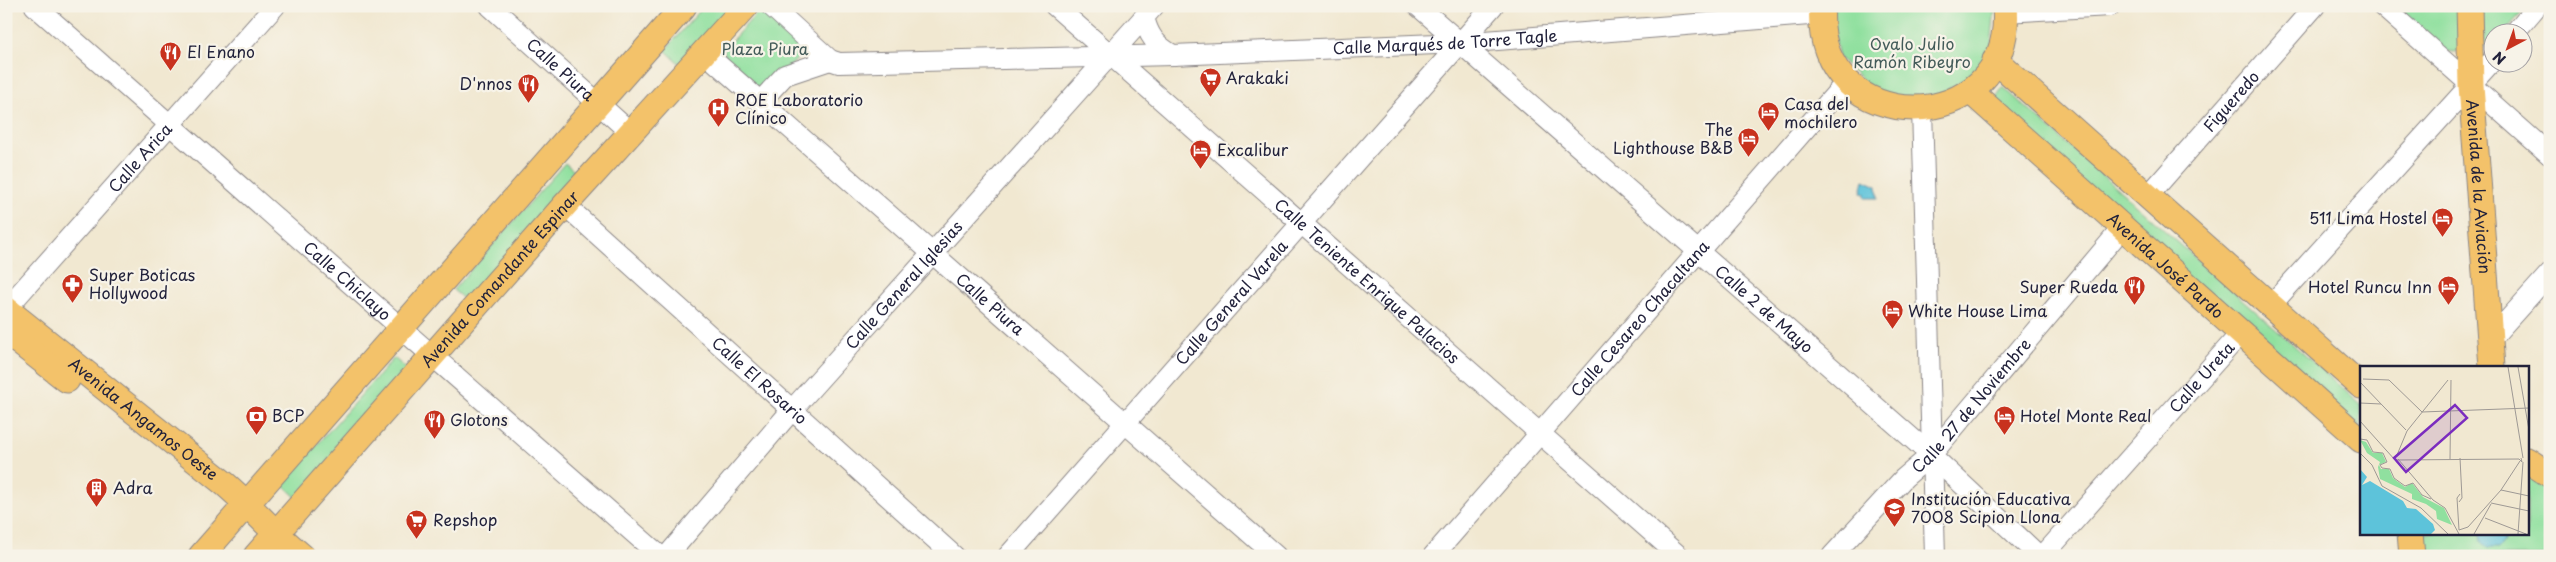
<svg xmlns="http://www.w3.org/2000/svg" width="2556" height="562" font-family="'Playpen Sans',sans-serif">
<rect width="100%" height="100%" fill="#f7f3e8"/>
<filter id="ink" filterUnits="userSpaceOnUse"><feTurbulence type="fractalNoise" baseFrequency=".02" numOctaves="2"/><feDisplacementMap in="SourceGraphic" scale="10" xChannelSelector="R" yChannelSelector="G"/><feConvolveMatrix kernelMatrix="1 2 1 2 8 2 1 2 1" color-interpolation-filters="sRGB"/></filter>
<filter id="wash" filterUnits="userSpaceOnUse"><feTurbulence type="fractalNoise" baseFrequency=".0096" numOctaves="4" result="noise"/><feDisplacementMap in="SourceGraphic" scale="20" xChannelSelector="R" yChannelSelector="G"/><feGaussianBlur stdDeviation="1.12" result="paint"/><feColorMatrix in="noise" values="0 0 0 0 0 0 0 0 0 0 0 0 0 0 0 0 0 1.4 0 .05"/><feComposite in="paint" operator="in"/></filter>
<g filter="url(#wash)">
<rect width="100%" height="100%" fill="#f1e8d1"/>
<g fill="#90e09f" stroke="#59816d">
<path d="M704,6H735L682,66L665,50Z"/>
<path d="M1829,6H1995L1991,47L1978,71L1932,99L1878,94L1839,58Z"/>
<path d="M2404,6H2462L2463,48L2455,52L2446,51L2406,17Z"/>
<path d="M2481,6H2528L2504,32H2494L2493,45L2490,48L2484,47Z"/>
<path d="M768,10L808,46L764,97L726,63L724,49L759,11Z"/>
<path d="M2003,87L2361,405V439L1988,109Z"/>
<path d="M565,163L582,178L471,305L453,290Z"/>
<path d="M394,358L411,373L299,500L282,484Z"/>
<path d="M2527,469L2550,486V556H2423L2419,533H2527Z"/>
</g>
<g fill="#5dc3da" stroke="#40728a">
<path d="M1864,180L1877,186L1878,198H1865V193L1861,192Z"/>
<path d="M2480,533H2504V541L2499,548H2487L2481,542Z"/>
</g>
</g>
<g filter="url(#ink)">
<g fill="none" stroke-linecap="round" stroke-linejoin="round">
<defs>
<g id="minor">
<path id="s1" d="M35,6L660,556"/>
<path id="s2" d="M490,6L631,133"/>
<path id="s3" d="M771,6L830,60L839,63L1173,55L1460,43L1822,14"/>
<path id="s4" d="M1055,6L1679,556"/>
<path id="s5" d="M1418,6L1931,455L2039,556"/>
<path d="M2382,6L2550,155"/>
<path d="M2005,12L2110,6"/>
<path d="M1144,17C1148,35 1156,46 1173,55"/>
<path d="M2515,32L2537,6"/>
<path id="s6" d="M705,53L1276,556"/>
<path d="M760,102L785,75L830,60"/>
<path d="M1922,109L1935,556"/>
<path id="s7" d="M2148,196L2315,6"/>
<path id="s8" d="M565,205L954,556"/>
<path d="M2271,305L2494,59"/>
<path id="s9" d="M6,309L275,6"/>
<path d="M2490,340L2550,273"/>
<path id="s10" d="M667,556L791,411L1154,6"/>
<path id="s11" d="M1008,556L1493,6"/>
<path id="s12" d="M1433,556L1847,81"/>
<path id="s13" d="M1832,556L1904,478L1931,455L2123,227"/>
<path id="s14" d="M2043,556L2241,333"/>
</g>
<g id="major">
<path d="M1822,6C1811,142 2017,142 2005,6"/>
<path id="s15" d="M2469,6L2471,85L2492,367"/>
<path d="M1995,60L2361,386"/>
<path id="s16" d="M1970,91L2361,440"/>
<path id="s17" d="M6,309L225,484C252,507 274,534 302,556"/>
<path d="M6,332L67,380"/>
<path d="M2527,460L2550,475"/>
<path d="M2410,533L2412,556"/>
<path d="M201,556L684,6"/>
<path id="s18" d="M256,556L565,205L746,6"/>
</g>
</defs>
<use href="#minor" stroke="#8a8586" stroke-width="22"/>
<use href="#major" stroke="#8a8586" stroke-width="27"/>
<use href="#minor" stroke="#fff" stroke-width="20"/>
<use href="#major" stroke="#f3c26a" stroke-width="25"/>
</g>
</g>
<defs>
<symbol id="restaurant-pin" viewBox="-11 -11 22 30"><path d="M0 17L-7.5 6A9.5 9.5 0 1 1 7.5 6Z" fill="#c8321e" stroke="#f7f3e8"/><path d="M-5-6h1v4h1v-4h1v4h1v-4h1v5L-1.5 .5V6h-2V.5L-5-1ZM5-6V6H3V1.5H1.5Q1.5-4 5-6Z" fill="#fff"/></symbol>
<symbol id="supermarket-pin" viewBox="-11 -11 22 30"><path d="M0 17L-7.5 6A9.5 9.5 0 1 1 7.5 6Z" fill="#c8321e" stroke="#f7f3e8"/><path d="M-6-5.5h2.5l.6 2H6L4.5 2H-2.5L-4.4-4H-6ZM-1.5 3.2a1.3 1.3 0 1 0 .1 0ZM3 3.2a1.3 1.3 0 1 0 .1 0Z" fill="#fff"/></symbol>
<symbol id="hospital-pin" viewBox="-11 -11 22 30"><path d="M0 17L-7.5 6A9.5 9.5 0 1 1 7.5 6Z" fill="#c8321e" stroke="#f7f3e8"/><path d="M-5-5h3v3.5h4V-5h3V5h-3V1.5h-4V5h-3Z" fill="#fff"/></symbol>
<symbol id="hotel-pin" viewBox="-11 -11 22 30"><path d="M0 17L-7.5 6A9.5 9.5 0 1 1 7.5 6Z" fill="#c8321e" stroke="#f7f3e8"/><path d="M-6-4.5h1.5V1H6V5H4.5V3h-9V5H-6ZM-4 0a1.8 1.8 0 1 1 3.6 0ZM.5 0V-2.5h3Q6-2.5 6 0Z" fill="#fff"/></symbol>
<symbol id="pharmacy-pin" viewBox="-11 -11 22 30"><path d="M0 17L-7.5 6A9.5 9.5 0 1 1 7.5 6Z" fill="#c8321e" stroke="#f7f3e8"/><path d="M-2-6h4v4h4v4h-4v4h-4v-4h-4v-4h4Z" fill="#fff"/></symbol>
<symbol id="bank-pin" viewBox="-11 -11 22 30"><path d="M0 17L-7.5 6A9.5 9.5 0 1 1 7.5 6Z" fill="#c8321e" stroke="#f7f3e8"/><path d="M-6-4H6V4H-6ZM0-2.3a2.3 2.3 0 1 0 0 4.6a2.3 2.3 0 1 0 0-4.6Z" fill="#fff"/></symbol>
<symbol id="building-pin" viewBox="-11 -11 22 30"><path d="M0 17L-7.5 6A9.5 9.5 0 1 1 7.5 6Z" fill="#c8321e" stroke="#f7f3e8"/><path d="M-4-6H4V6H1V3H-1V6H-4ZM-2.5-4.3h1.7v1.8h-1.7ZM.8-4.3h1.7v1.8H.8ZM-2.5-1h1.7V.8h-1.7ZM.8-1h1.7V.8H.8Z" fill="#fff"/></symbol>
<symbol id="school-pin" viewBox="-11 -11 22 30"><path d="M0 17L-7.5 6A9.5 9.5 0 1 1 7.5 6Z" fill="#c8321e" stroke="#f7f3e8"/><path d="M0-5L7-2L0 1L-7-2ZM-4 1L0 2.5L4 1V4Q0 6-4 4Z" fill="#fff"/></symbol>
</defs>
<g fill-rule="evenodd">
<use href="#restaurant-pin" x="158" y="40" width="25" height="34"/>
<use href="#supermarket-pin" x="1198" y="66" width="25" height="34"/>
<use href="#restaurant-pin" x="516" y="72" width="25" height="34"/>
<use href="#hospital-pin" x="706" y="96" width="25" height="34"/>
<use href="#hotel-pin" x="1756" y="100" width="25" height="34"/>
<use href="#hotel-pin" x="1736" y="126" width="25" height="34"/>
<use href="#hotel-pin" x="1188" y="138" width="25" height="34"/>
<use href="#hotel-pin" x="2430" y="206" width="25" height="34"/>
<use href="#pharmacy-pin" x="60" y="272" width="25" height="34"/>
<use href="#restaurant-pin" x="2122" y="274" width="25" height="34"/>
<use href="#hotel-pin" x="2436" y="274" width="25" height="34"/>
<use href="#hotel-pin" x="1880" y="298" width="25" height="34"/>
<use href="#bank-pin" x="244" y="404" width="25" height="34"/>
<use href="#hotel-pin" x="1992" y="404" width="25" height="34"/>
<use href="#restaurant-pin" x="422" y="408" width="25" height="34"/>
<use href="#building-pin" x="84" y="476" width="25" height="34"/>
<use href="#school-pin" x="1882" y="496" width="25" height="34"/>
<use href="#supermarket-pin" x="404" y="508" width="25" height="34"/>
</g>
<g text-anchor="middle" stroke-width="4.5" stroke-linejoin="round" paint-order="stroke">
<g font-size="16" fill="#22223b" stroke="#f7f3e8">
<text dy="6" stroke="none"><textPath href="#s3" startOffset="696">Calle Marqués de Torre Tagle</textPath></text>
<text dy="6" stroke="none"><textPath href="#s2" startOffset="95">Calle Piura</textPath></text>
<text dy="6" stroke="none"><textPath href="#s7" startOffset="126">Figueredo</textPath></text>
<text dy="6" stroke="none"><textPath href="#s9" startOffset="202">Calle Arica</textPath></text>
<text dy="6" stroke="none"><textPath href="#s15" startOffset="181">Avenida de la Aviación</textPath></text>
<text dy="6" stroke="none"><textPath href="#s16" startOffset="262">Avenida José Pardo</textPath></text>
<text dy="6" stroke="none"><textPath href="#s18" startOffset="369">Avenida Comandante Espinar</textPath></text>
<text dy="6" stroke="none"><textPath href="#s1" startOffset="416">Calle Chiclayo</textPath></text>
<text dy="6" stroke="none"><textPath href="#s4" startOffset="416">Calle Teniente Enrique Palacios</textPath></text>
<text dy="6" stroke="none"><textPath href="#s10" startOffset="360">Calle General Iglesias</textPath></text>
<text dy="6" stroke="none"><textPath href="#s11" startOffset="338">Calle General Varela</textPath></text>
<text dy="6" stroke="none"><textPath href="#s6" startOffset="380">Calle Piura</textPath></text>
<text dy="6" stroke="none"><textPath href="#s5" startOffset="460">Calle 2 de Mayo</textPath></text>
<text dy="6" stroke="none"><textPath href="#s12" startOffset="315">Calle Cesareo Chacaltana</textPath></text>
<text dy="6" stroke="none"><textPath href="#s14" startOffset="239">Calle Ureta</textPath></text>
<text dy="6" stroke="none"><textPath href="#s8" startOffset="262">Calle El Rosario</textPath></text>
<text dy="6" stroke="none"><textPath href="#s13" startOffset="205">Calle 27 de Noviembre</textPath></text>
<text dy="6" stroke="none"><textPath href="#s17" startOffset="176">Avenida Angamos Oeste</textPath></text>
</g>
<g font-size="16" fill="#435b59" stroke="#f7f3e8">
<text x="1912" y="50">Ovalo Julio<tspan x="1912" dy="18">Ramón Ribeyro</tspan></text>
<text x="765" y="55">Plaza Piura</text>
</g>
<g font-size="16" fill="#22223b" stroke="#f7f3e8" text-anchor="start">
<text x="187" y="58">El Enano</text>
<text x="1226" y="84">Arakaki</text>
<text x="512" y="90" text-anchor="end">D'nnos</text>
<text x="735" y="106">ROE Laboratorio<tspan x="735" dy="18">Clínico</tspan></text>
<text x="1784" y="110">Casa del<tspan x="1784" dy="18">mochilero</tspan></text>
<text x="1733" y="136" text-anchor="end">The<tspan x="1733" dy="18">Lighthouse B&amp;B</tspan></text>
<text x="1217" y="156">Excalibur</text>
<text x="2427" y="224" text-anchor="end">511 Lima Hostel</text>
<text x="89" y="281">Super Boticas<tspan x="89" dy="18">Hollywood</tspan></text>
<text x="2118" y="293" text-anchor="end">Super Rueda</text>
<text x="2432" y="293" text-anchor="end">Hotel Runcu Inn</text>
<text x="1908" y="317">White House Lima</text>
<text x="272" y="422">BCP</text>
<text x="2020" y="422">Hotel Monte Real</text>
<text x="450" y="426">Glotons</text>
<text x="113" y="494">Adra</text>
<text x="1911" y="505">Institución Educativa<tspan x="1911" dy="18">7008 Scipion Llona</tspan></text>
<text x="433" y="526">Repshop</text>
</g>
</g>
<g transform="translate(2360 366)">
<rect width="169" height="169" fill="#f1e8d1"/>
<path d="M0,74L6,76L13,87H22L26,96L19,99L21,103H29L33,112L45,121L52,117L63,131L84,142L92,159L77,153L76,145L66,138L52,133V128L20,113L18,101L20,96L7,87Z" fill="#90e09f"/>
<path d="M0,103L7,111L2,119L10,115L43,135L47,142L56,143L73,158L75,164L71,168H0Z" fill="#5dc3da"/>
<path fill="none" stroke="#9e9995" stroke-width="1" d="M148,1L163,92M158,1L169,64M3,13L29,14L62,46M0,16L46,64M0,37L21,38M62,46L169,42M0,55L35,94L159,93L162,96L161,92M0,73L7,74L13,86L23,87L27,96L20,99L22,102L30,103L34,112L45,120L53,117L62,129L71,133M0,87L12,99L22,120L61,142L88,168M37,89L47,65L88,14M38,93L73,134L85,142L99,168M90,93L91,14M141,124L169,130M99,136L102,132L100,92M131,137L169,145M125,152L166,168M99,164L108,161L141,124L160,95M99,164L97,132L100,128M114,168L131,138M158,168L163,96"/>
<path fill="#7b2cbf" fill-opacity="0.15" stroke="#7b2cbf" stroke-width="2.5" d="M95,39L107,52L46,106L34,92Z"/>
<rect width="169" height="169" fill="none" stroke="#22223b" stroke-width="2.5"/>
</g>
<rect width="2556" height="562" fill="none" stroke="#f7f3e8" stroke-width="25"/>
<g transform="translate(2508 48) rotate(221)"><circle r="24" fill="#f7f3e8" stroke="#a29fa3"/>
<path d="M0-4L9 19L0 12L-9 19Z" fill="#c8321e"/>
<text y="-8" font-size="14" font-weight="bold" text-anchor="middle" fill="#22223b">N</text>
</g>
</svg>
